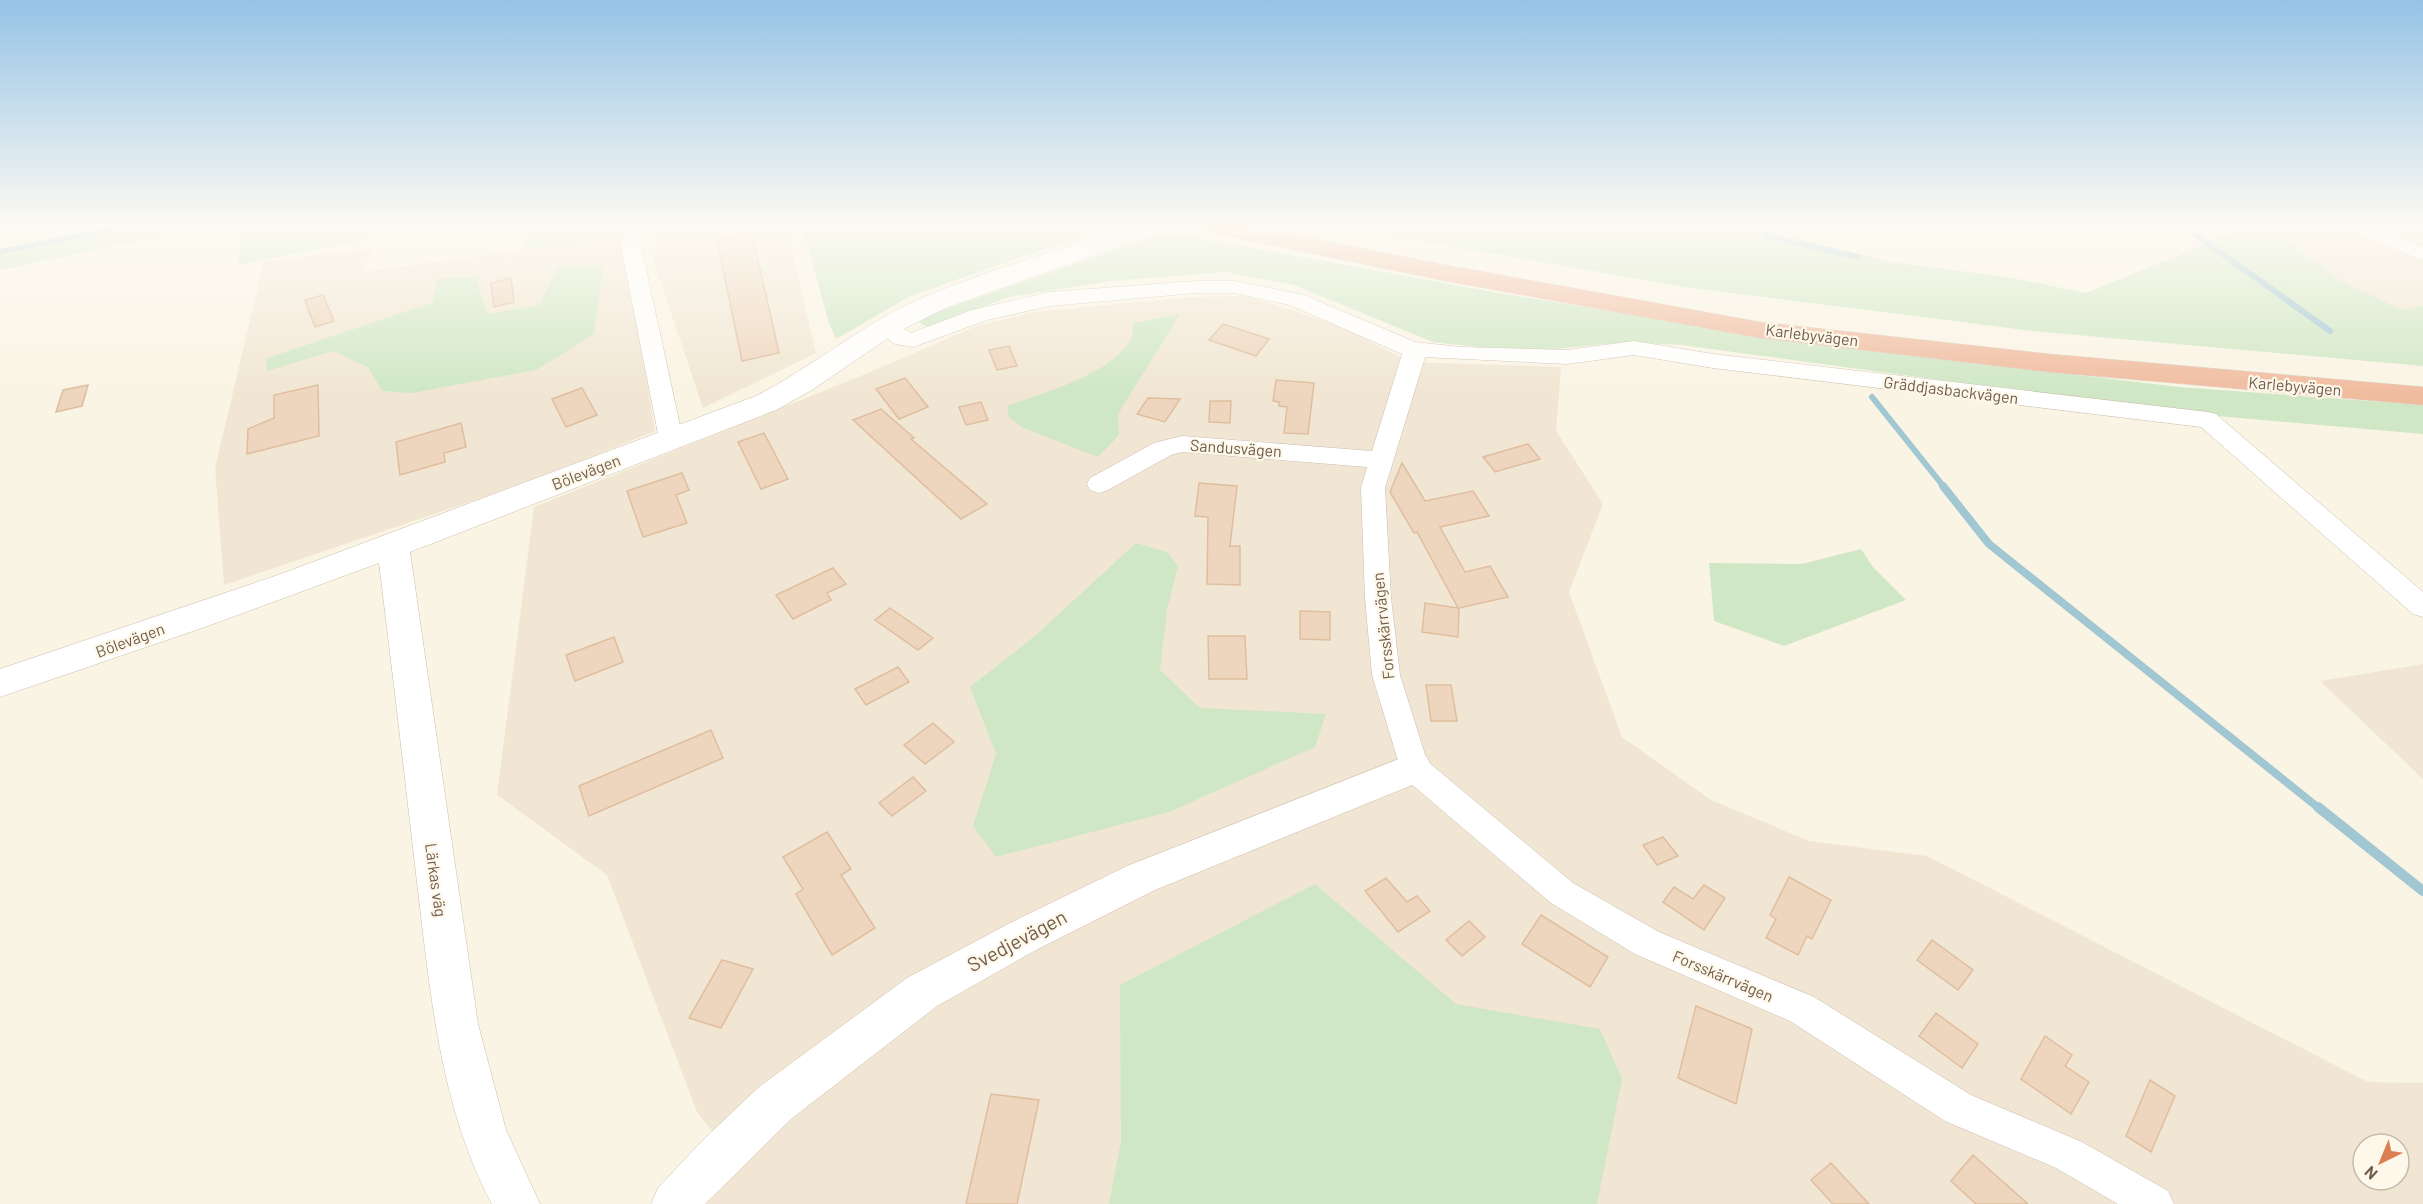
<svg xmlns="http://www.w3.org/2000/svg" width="2423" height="1204" font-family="Barlow,sans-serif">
<rect width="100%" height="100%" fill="#faf4e4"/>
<g fill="#f1e6d3" fill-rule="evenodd">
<path d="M661,225H786L816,353L703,408L654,262Z"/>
<path d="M2274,225H2423V305L2403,310L2343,282L2295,248Z"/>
<path d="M622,236L655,431L535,480L224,585L215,468L264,261L374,248L363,272Z"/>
<path d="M1248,296L1343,327L1409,362L1561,367L1556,431L1603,504L1569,592L1622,737L1711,800L1809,841L1927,856L2368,1082L2423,1083V1204H701L738,1164L697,1112L607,875L497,795L534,507L868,373L977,326L1034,312L1191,297ZM2363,1144H2399V1180H2363Z"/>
<path d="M2423,664V779L2320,681Z"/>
</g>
<g fill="#cfe7c4">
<path d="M144,225H215L0,270V256Z"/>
<path d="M237,225H379L369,239L238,265L240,245Z"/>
<path d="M530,225H627L622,236L524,250Z"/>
<path d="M802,225H1113L910,296L836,339L829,323Z"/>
<path d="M1328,225H1776L1782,235L1891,262L2007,277L2086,293L2177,256L2242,225H2274L2295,248L2343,282L2403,310L2423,305V366L2033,331L1686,287Z"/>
<path d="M1166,232L1499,293L1787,340L2179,387L2423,405V434L2184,413L1682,345L1625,342L1525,352L1433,342L1294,285L1226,272L1111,281L1009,297L928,328L919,322L929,315Z"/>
<path d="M559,266H603L594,334L536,370L412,393L382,391L368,367L333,351L267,371V358L432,303L438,279L475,278L488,314L539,305Z"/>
<path d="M1180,314L1118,414L1119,435L1098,457L1021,427L1009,417L1007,406C1043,393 1109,375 1130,341C1133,336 1133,328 1133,323Z"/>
<path d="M1136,543L1167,552L1178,566L1167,610L1160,670L1200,708L1326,714L1315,747L1169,812L996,857L973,826L996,754L970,687L1036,635Z"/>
<path d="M1861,549L1873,567L1906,600L1784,646L1714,621L1709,563L1802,564Z"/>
<path d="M1315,884L1456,1004L1600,1029L1622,1079L1597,1204H1109L1121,1141L1120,985Z"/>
</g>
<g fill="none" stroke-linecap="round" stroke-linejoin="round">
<g stroke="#a1c7d3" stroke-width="6">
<path d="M1759,225L1767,236L1858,257"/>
<path d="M2182,225L2330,331"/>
<path d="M0,252L131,225"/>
<path d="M1872,397L1944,487"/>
</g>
<path stroke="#a1c7d3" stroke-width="8" d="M1943,486L1989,544L2320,809"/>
<path stroke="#a1c7d3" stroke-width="10" d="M2318,807L2423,891"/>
</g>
<g fill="#eed6be" stroke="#dfbe9f" stroke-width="1.5">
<path d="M752,233L779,353L742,361L717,240Z"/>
<path d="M511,278L514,302L494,307L491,283Z"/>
<path d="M323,295L334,321L315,327L305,300Z"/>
<path d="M1223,324L1269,339L1256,356L1209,340Z"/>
<path d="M1009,346L1017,366L997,370L989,350Z"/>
<path d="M905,378L928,407L899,419L876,389Z"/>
<path d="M1276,380L1314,383L1308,434L1284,433L1287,407L1279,406V402L1273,401Z"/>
<path d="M88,385L82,406L56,412L63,390Z"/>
<path d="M318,385L319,436L247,454L248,429L274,418V395Z"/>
<path d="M582,388L597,415L566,427L552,399Z"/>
<path d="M1148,398L1180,399L1165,422L1137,414Z"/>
<path d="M1210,401H1231L1230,423L1209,422Z"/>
<path d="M981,402L988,420L966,425L959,407Z"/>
<path d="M881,409L914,438L911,439L987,504L961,519L853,420Z"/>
<path d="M461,423L466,447L444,453L445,462L400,475L396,442Z"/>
<path d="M764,433L788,479L761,489L738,442Z"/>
<path d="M1528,444L1540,459L1495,472L1483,457Z"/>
<path d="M1402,463L1425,501L1473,491L1489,516L1440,527L1465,572L1490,566L1508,597L1459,608L1458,637L1422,632L1425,603L1458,608L1417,532L1414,533L1390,492Z"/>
<path d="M682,473L689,490L676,495L687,523L643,537L627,491Z"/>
<path d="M1199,483L1237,486L1230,546H1240V585L1207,584L1208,517L1195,516Z"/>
<path d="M833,568L846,584L827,593L831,600L793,619L776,595Z"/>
<path d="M890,608L933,638L918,650L875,620Z"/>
<path d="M1300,611L1330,612V640L1300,639Z"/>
<path d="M1208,636H1245L1247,679H1209Z"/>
<path d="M614,637L623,662L575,681L566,655Z"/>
<path d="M898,667L909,682L866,705L855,689Z"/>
<path d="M1426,685H1451L1457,721H1431Z"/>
<path d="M933,723L954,742L925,764L904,745Z"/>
<path d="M711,730L723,758L589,816L579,786Z"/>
<path d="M913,777L926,791L892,816L879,803Z"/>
<path d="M827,832L851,869L841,875L875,928L832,955L796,894L803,889L783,857Z"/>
<path d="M1663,837L1678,856L1657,865L1643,845Z"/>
<path d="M1789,877L1831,900L1812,939L1807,936L1798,955L1766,938L1776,919L1770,915Z"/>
<path d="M1386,878L1407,902L1417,896L1430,911L1398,932L1365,891Z"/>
<path d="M1704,885L1725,898L1704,930L1663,902L1674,887L1693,899Z"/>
<path d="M1541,915L1608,957L1590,987L1522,944Z"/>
<path d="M1469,921L1485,937L1462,956L1446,940Z"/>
<path d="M1932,940L1973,970L1958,990L1917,960Z"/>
<path d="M722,960L753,969L721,1028L689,1018Z"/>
<path d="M1696,1006L1752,1029L1736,1104L1678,1078Z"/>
<path d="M1936,1013L1978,1044L1962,1068L1919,1036Z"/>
<path d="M2045,1036L2072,1055L2065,1066L2089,1082L2071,1114L2021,1079Z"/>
<path d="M2150,1080L2175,1096L2151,1152L2126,1136Z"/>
<path d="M991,1094L1039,1100L1017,1204H966Z"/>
<path d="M1973,1155L2028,1204H1976L1951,1181Z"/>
<path d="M1831,1163L1869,1204H1833L1811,1180Z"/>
</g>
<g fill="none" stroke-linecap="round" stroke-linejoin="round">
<defs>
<g id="street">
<path d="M627,225H647L641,246L683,439L680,445L671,447L662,445L659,439L621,246Z"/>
<path d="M2340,225H2368L2423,247V260L2343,229Z"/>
<path d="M1196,281H1234L1304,295L1415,342L1460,347L1567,350L1634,341L1713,354L2208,412L2216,414L2423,592V617L2413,614L2201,427L1713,368L1634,355L1567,364L1425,357L1385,488L1391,598L1400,675L1427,761L1573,883L1659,932L1814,997L1971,1095L2082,1142L2168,1191L2174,1204H2118L2056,1168L1945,1121L1790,1021L1635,954L1551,903L1403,777L1372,675L1365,598L1361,488L1367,467L1182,452L1171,455L1108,490L1099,493L1090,490L1087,484L1090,478L1154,443L1182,436L1372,451L1402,354L1290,305L1234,293H1196L1050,306L987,320L913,347L895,344L873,328L876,323H892L911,333L972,310L1050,292Z"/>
</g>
<g id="secondary">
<path d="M1131,225H1167L1164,230L943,309L894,334L812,390L776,410L410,552L478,1024L506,1130L540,1204H492C438,1103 430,986 416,874C404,770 392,667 379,563L205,627L0,697V669L278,575L756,396C814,366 864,323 924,297C991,269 1063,249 1131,225Z"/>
<path d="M1414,753L1427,757L1432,768L1427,779L1155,890L1036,950L937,1006L791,1119L705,1204H651L658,1188L702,1141L759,1087L907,978L1008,924L1127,866Z"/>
</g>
<path id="highway" d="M1196,225H1246L1440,264L1760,322L2049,354L2423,387V405L2049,372L1760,338L1440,280L1208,232L1199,230Z"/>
</defs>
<use href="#street" stroke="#cbbcab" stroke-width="1"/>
<use href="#secondary" stroke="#cebdaa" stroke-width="1"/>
<use href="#highway" stroke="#dad5d0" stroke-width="1"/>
<use href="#street" fill="#fff" fill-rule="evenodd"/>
<use href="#secondary" fill="#fff" fill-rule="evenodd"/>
<use href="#highway" fill="#f0bc9f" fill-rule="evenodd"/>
</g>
<linearGradient id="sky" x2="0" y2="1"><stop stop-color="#95c3e6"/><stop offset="0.57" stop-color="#fdfaf3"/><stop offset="1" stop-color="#fdfaf3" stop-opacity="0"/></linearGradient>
<rect width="2423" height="394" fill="url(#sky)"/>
<g text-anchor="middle" stroke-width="4.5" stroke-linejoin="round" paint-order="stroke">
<g font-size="16" fill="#715d4c" stroke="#fef8ea">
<text transform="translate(1812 335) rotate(7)" y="6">Karlebyvägen</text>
<text transform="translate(2295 386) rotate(5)" y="6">Karlebyvägen</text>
<text transform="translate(1951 390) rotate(7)" y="6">Gräddjasbackvägen</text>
<text transform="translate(1236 448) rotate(4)" y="6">Sandusvägen</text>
<text transform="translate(586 472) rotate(-21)" y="6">Bölevägen</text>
<text transform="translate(1383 626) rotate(-96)" y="6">Forsskärrvägen</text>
<text transform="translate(130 640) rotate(-20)" y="6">Bölevägen</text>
<text transform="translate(436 880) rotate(82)" y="6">Lärkas väg</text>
<text transform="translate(1723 976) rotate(23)" y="6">Forsskärrvägen</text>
</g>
<g font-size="20" fill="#715d4c" stroke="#fef8ea">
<text transform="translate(1017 941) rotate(-28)" y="7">Svedjevägen</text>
</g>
</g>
<g transform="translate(2381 1162) rotate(223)"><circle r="28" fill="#fef8ea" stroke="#c6baab" stroke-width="1.5"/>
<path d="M0-4.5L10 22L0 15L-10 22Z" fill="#dc7e52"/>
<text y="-9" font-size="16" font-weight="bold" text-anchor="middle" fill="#715d4c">N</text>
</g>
</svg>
